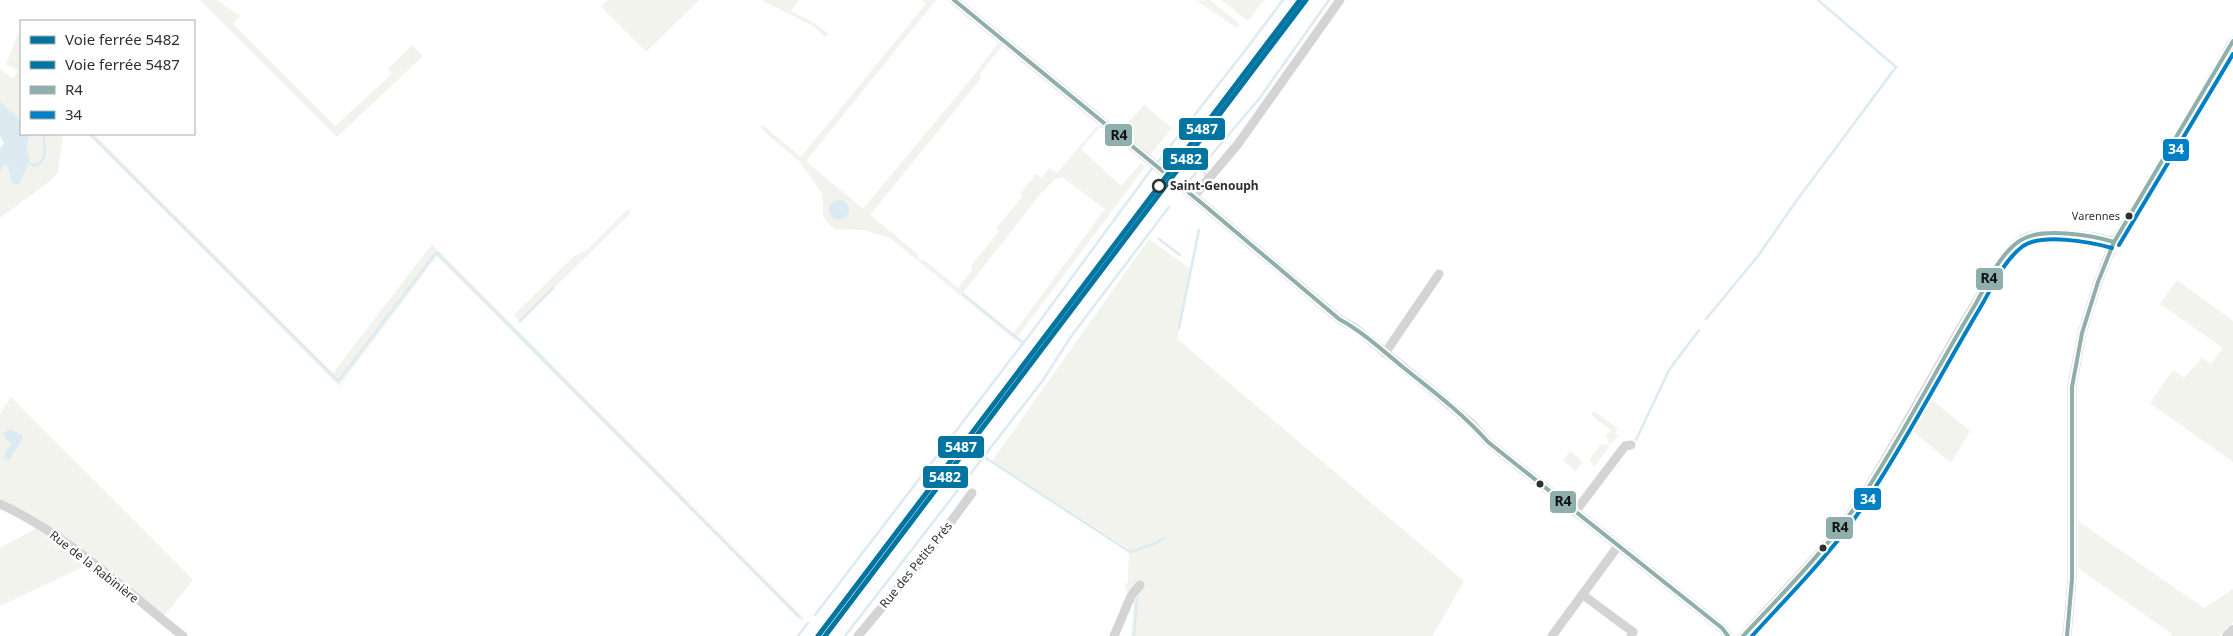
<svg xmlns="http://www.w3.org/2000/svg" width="2233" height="636" font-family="'Noto Sans',sans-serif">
<rect width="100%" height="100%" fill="#fff"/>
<g fill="#f1f3ec" fill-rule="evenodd">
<path d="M200,0H217L240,16L233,24L335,126L392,74L388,69L412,45L423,56L337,137Z"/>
<path d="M608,0H699L646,52L601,6Z"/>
<path d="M761,0H799L791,11L813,22L829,34L825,37L813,26Z"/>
<path d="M921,0H936L806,161L863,209L971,79L998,43L1002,46L979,75L981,78L870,215L919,255L917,258L921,261L923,259L958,288L973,269L971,266L999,231L996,228L1023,196L1020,194L1036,174L1042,178L1049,168L1057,173L1097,126L1100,127L1081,149L1121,186L1141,163L1145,167L1015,340L890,238L864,230L835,229L826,222L823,214V195L800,162L760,128L763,125L801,157L926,4ZM1062,177L1105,209L1013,334L963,293L1041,193L1054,180Z"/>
<path d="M1210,0L1240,24L1237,28L1197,1Z"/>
<path d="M1221,0H1264L1248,21Z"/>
<path d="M20,30L21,31V120L0,102V69L13,79L18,71L6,64Z"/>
<path d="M1144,105L1172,128L1150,155L1121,130Z"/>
<path d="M29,134H63L58,172L54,178L0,218V177L2,166L5,164L9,166L12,183L16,185L20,183L30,161L27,149Z"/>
<path d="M88,134H94L333,373L432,244L804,618L802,621L437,256L339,386Z"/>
<path d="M628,209L631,213L520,321L514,315L573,257L588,249Z"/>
<path d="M1149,239L1192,270L1177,339L1464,581L1432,636H1131L1134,605L1125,587L1128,581L1129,549L992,461Z"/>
<path d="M2177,280L2233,321V462L2150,403L2173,370L2184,378L2202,358L2211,364L2223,348L2160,304Z"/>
<path d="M1925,394L1970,431L1951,463L1907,426Z"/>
<path d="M11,397L193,580L164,616C111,574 62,530 0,500V414Z"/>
<path d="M1594,411L1618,429L1615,433L1618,435L1610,445L1606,436L1611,430L1591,415Z"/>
<path d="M1601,444H1604L1610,446L1594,467L1590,461L1591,457Z"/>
<path d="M1570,451L1583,462L1576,471L1563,461Z"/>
<path d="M2078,521L2204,608L2233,589V622L2219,636H2171L2172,634L2078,568Z"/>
<path d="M37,528L87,565L0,606V548Z"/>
</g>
<g fill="#dbebf1">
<path d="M0,102L21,120V134H29L27,149L30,161L20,183L16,185L12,183L8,166L5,165L2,166L0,177V148L4,143L0,136Z"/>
<circle cx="839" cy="210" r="10"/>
<path d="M7,430H11L22,435L23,438L8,461L4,458L6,450L11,445L3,434Z"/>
</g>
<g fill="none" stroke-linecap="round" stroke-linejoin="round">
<g stroke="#dbebf1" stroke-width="2.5">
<path d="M90,134L337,380L340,379L435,254L437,253L799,617"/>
<path d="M28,162L34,166C50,159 43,146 44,134"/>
<path d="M1157,163L1247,48L1283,0"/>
<path d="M1202,163L1206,178"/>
<path d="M1188,182L1259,99L1329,0"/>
<path d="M1159,239L1180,255"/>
<path d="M963,294L1023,343"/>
<path d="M1706,319L1758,256L1797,200L1896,67L1818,0"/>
<path d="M520,321L553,288"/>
<path d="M1179,328L1199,230"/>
<path d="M1636,440L1669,370L1699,330"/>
<path d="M983,456L990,461"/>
<path d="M992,462L1130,552L1154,544L1164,538"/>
<path d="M815,615L1034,329L1153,167"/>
<path d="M798,636L808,623"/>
<path d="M845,636L1043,380L1072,335L1169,207"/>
<path d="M1134,636L1137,599"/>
</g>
<g stroke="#d4d4d4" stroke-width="9">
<path d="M954,0L1204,205L1339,319L1355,328L1428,387L1472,424L1488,442L1722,628L1728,636"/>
<path d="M1194,196L1238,144L1340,0"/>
<path d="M1385,353L1439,274"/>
<path d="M0,504C65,533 127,592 183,636"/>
<path d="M1575,512L1625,446L1631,445"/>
<path d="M1583,595L1633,632L1631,636"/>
<path d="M858,636L930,550L972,493"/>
<path d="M1114,636L1131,596L1140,585"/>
<path d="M1552,636L1618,546"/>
<path d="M1743,636C1785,590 1832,544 1866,491C1904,430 1937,366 1975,304C1988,283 2001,255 2021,240C2037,229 2095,235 2114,242"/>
<path d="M2067,636L2072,579V387L2082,333L2098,282L2114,242L2173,145L2233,41"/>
</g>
<path stroke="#d4d4d4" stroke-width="10" d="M2227,636L2233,630"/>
<defs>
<g id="bus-1">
<path d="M954,0L1204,205L1339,319C1363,332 1383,351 1404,368C1433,391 1463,414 1488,442L1722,628L1728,636"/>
<path d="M1743,636C1786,590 1831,545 1866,491C1905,431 1938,366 1975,305C1987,284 1999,254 2021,240C2042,227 2091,235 2114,242"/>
<path d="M2067,636L2072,579V387L2082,333L2098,282L2114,242L2233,41"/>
</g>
<g id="bus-2">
<path d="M2119,245L2233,54"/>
<path d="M1752,636C1793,591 1838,547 1871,494C1910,434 1943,370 1980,308C1992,288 2003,261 2023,246C2042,233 2091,242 2112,248"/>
</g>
</defs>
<use href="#bus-1" stroke="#fff" stroke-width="8"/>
<use href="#bus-2" stroke="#fff" stroke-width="8"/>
<use href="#bus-1" stroke="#8eafac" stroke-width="4"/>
<use href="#bus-2" stroke="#0080c4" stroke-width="4"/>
<defs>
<path id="rail-1" d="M825,636L1306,0"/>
<path id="rail-2" d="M818,636L1300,0"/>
</defs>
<use href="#rail-1" stroke="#fff" stroke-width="9"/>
<use href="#rail-2" stroke="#fff" stroke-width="9"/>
<use href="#rail-1" stroke="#0075a1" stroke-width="5"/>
<use href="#rail-2" stroke="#0075a1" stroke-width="5"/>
</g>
<circle fill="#fff" stroke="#303030" stroke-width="2.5" cx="1159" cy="186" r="6"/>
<g fill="#303030" stroke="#fff" stroke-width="2">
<circle cx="2129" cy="216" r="4.5"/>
<circle cx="1540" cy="484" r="4.5"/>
<circle cx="1823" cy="548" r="4.5"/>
</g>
<g text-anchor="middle" stroke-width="5" stroke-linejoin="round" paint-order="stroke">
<g font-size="11" fill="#303030" stroke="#fff" text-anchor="end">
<text x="2120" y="220">Varennes</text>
</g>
<g font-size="12" font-weight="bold" fill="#303030" stroke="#fff" text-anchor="start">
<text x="1170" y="190">Saint-Genouph</text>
</g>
<g font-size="12" fill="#303030" stroke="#fff">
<text transform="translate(916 565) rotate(-51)" y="4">Rue des Petits Prés</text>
<text transform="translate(94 567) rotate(38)" y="4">Rue de la Rabinière</text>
</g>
</g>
<g stroke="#fff" stroke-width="2">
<rect x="1178" y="117" width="48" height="24" rx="5" fill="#0075a1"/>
<rect x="1104" y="123" width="29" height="24" rx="5" fill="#8eafac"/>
<rect x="2162" y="138" width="28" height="24" rx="5" fill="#0080c4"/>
<rect x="1162" y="147" width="47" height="24" rx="5" fill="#0075a1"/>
<rect x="1975" y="267" width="29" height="24" rx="5" fill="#8eafac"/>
<rect x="937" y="435" width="48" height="24" rx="5" fill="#0075a1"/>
<rect x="922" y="465" width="47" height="24" rx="5" fill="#0075a1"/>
<rect x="1853" y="487" width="29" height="24" rx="5" fill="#0080c4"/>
<rect x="1549" y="490" width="28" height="24" rx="5" fill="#8eafac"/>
<rect x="1825" y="516" width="29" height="24" rx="5" fill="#8eafac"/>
</g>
<g font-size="14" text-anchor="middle" font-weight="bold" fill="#fff">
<text x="1202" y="134">5487</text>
<text x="2176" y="154">34</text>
<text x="1186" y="164">5482</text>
<text x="961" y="452">5487</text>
<text x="945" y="482">5482</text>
<text x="1868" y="504">34</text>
</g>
<g font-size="14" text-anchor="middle" font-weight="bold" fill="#111">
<text x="1119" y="140">R4</text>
<text x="1989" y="283">R4</text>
<text x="1563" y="506">R4</text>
<text x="1840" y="532">R4</text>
</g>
<rect x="20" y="20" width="175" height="115" fill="#ffffff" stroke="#acacac"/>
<rect x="30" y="36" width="25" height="8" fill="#0075a1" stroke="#acacac"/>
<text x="65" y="45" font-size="15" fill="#303030">Voie ferrée 5482</text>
<rect x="30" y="61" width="25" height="8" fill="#0075a1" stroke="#acacac"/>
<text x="65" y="70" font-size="15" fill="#303030">Voie ferrée 5487</text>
<rect x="30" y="86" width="25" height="8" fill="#8eafac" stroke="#acacac"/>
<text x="65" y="95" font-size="15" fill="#303030">R4</text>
<rect x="30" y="111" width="25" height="8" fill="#0080c4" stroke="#acacac"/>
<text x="65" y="120" font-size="15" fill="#303030">34</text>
</svg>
